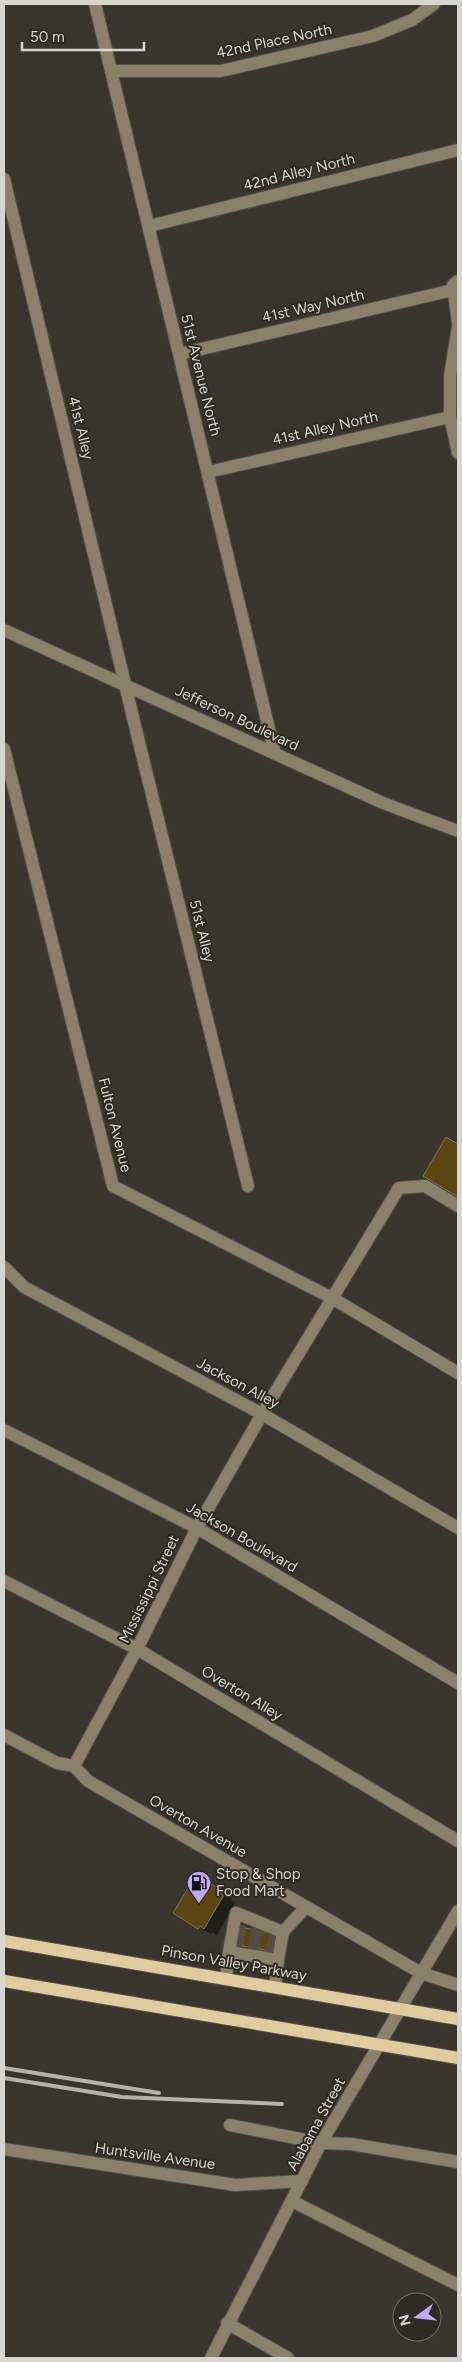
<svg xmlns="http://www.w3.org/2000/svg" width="462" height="2362" font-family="Figtree,sans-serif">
<rect width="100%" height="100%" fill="#39352c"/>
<g fill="#0007">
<path d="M447,1138L458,1145V1196L425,1176Z"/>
<path d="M196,1877L232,1898L231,1900L235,1903L217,1935L212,1932L211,1934L175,1913Z"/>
<path d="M246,1929L277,1937L275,1953L243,1945Z"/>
</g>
<g fill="#5b460f" stroke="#79746a">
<path d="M446,1137L458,1144V1197L423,1176Z"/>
<path d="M196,1875L221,1890L220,1893L224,1895L204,1929L200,1926L198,1929L173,1913Z"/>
<path d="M245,1928L274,1934L271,1951L242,1946Z"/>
</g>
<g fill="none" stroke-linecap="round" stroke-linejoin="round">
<g stroke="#514d44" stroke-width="12" stroke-dasharray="12 6" stroke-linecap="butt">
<path d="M233,1930L282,1939"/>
<path d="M231,1940L280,1949"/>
</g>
<defs>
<g id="minor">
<path d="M95,4L275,754"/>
<path d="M111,71H221L373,36L412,20L434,4"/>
<path d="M4,179L136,730L248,1186"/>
<path d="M149,226L458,150"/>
<path d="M458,281L453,285L458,323"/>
<path d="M458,327L450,376V417L458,453"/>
<path d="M180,354L453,290"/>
<path d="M208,472L450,417"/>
<path d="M4,630L383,803L458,831"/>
<path d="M4,749L113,1186L332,1298L458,1373"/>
<path d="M4,1267L24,1287L262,1414L458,1528"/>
<path d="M4,1430L197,1528L458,1683"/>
<path d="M4,1581L137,1649L458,1841"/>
<path d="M4,1735L57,1763L74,1766L88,1781L421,1973L458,1985"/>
<path d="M74,1766L137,1649L197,1528L262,1414L399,1188L425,1186L458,1206"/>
<path d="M229,1952L236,1913L283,1932"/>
<path d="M278,1960L283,1932L306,1907"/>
<path d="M226,1978L229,1952L278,1960L275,1986"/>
<path d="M230,2125L321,2143L351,2144L458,2162"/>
<path d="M4,2149L235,2185L302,2181"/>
<path d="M292,2201L458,2285"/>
<path d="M227,2323L288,2358"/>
<path d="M211,2358L321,2143L458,1911"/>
</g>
<g id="major">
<path d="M4,1941L458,2019"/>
<path d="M4,1981L458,2058"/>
</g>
</defs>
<use href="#minor" stroke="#555249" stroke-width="14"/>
<use href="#major" stroke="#555249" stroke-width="14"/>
<use href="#minor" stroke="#8b816b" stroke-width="12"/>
<use href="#major" stroke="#e0cc9e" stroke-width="12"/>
<g stroke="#b4b2ab" stroke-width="4">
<path d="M4,2068L159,2093"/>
<path d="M4,2078L122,2097L282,2104"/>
</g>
</g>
<defs>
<symbol id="fuel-pin" viewBox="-11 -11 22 30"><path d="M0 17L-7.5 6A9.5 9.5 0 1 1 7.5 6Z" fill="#bfa9f4" stroke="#2f2b22"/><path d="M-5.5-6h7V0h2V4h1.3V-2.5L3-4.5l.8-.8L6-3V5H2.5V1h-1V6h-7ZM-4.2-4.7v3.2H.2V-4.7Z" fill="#111"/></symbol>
</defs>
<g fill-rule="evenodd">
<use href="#fuel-pin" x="185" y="1869" width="28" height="38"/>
</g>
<g text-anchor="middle" stroke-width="4" stroke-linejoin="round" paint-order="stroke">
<g font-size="15" fill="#d7d5cf" stroke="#2f2b22">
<text transform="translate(274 41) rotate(-12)" y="5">42nd Place North</text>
<text transform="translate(299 172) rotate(-14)" y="5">42nd Alley North</text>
<text transform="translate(313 306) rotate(-13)" y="5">41st Way North</text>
<text transform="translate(201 375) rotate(76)" y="5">51st Avenue North</text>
<text transform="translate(81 428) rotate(76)" y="5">41st Alley</text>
<text transform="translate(325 428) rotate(-13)" y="5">41st Alley North</text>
<text transform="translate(237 718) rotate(25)" y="5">Jefferson Boulevard</text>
<text transform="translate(202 931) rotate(76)" y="5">51st Alley</text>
<text transform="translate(115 1125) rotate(76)" y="5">Fulton Avenue</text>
<text transform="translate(238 1383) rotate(28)" y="5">Jackson Alley</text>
<text transform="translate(242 1537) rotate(30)" y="5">Jackson Boulevard</text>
<text transform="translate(149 1589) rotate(-64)" y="5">Mississippi Street</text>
<text transform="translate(242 1693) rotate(31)" y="5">Overton Alley</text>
<text transform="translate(198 1826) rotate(30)" y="5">Overton Avenue</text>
<text transform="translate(234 1963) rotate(10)" y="5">Pinson Valley Parkway</text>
<text transform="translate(316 2124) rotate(-61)" y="5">Alabama Street</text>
<text transform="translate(155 2156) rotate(8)" y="5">Huntsville Avenue</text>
</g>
<g font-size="15" fill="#d7d5cf" stroke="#2f2b22" text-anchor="start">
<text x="216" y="1879">Stop &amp; Shop<tspan x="216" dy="17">Food Mart</tspan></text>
</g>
</g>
<rect width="462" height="2362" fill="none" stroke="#d7d5cf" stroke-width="10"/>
<g transform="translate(417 2317) rotate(255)"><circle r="24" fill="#2f2b22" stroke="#726f67"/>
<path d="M0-4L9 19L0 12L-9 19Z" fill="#bfa9f4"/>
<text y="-8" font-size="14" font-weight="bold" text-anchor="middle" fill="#d7d5cf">N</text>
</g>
<path d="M22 42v8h122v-8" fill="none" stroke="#d7d5cf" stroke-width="2.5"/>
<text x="30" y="42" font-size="15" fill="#d7d5cf" stroke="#2f2b22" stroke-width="4" paint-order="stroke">50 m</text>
</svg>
